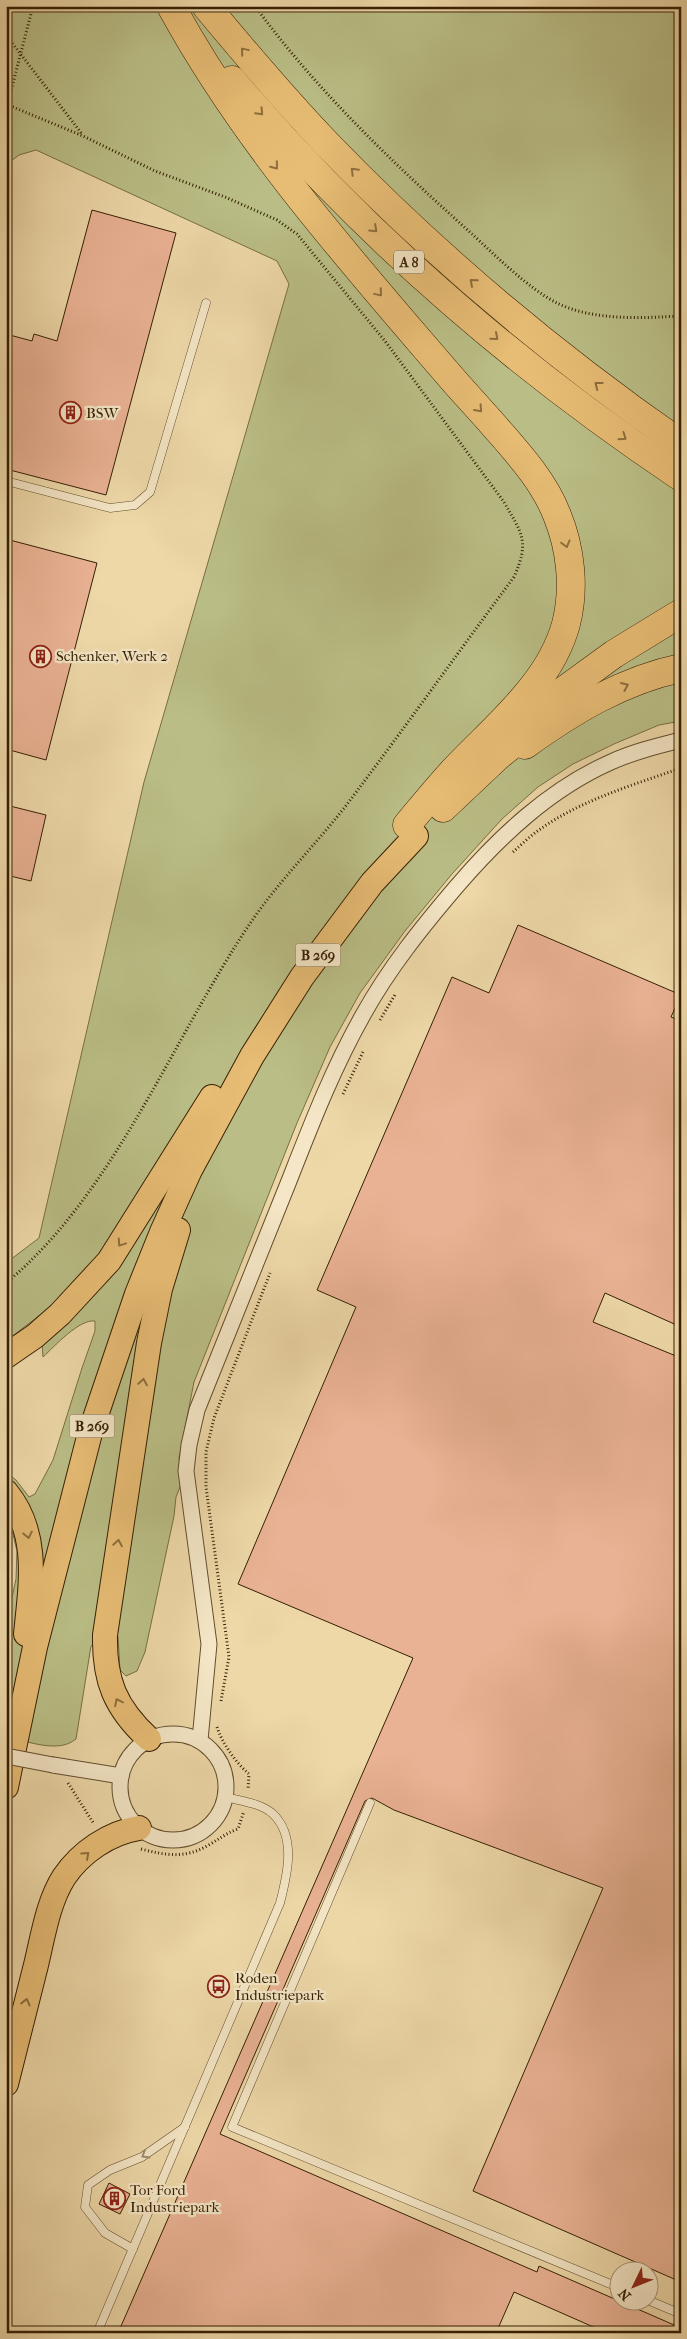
<svg xmlns="http://www.w3.org/2000/svg" width="687" height="2339" font-family="'IM FELL French Canon',serif">
<rect width="100%" height="100%" fill="#eed8a8"/>
<filter id="stains"><feTurbulence type="fractalNoise" baseFrequency=".004" numOctaves="4"/><feColorMatrix values="0 0 0 0 .2 0 0 0 0 .09 0 0 0 0 .02 0 0 0 .5 -.17"/></filter>
<radialGradient id="worn" r=".72"><stop offset=".6" stop-color="#630" stop-opacity="0"/><stop offset="1" stop-color="#630" stop-opacity=".3"/></radialGradient>
<path fill="#babe86" stroke="#776e44" d="M6,6H681V721L659,725L614,744L573,764L538,787L502,819L452,874L405,931L360,993L330,1047L297,1123L194,1382L179,1458L182,1482L176,1497L174,1516L145,1652L137,1671L126,1676L120,1670L118,1636L91,1646L76,1739C58,1754 28,1741 6,1737V1625L16,1579L17,1551L11,1526L6,1517V1472L16,1480L29,1497L35,1494L53,1460L82,1368L95,1331V1321C79,1319 55,1346 43,1357L40,1315L6,1341V1263L39,1238L144,782L289,284L277,261L36,150L19,155L6,165Z"/>
<g fill="#eab294" stroke="#341f03">
<path d="M92,210L176,233L106,495L6,469V334L32,341L34,334L57,341Z"/>
<path d="M6,539L97,563L46,760L6,749Z"/>
<path d="M6,805L46,815L31,881L6,875Z"/>
<path d="M518,925L681,995L671,1017L681,1021V1327L605,1293L593,1322L681,1358V2282L473,2191L603,1888L394,1810L372,1798L365,1801L220,2134L537,2272L539,2266L681,2328V2333H607L514,2292L496,2333H118L413,1658L238,1584L356,1307L317,1290L452,977L489,993Z"/>
<path d="M109,2183L130,2194L120,2214L99,2204Z"/>
</g>
<g fill="none" stroke-linecap="round" stroke-linejoin="round">
<defs>
<g id="lane">
<path d="M6,481L110,508L135,505L150,492L206,303"/>
<path d="M370,1803L232,2127L620,2288"/>
<path d="M133,2249L105,2233L85,2207L88,2185L110,2170L142,2157L185,2127"/>
<path d="M650,2301L681,2314"/>
<path d="M97,2333L280,1903C287,1876 297,1837 273,1814C261,1803 240,1801 226,1797"/>
</g>
<g id="street">
<circle cx="173" cy="1787" r="53"/>
<path d="M200,1740L209,1644L186,1471L189,1445L197,1410C227,1334 258,1258 289,1181C311,1125 333,1068 363,1015C389,968 422,927 457,886C500,836 550,789 611,762C633,752 657,746 681,740"/>
<path d="M53,1765L121,1776"/>
</g>
<g id="primary">
<path d="M6,1356L35,1336L60,1314L109,1261L212,1097"/>
<path d="M6,1492C40,1533 31,1584 26,1634"/>
<path d="M149,1739C115,1708 104,1680 105,1635L149,1343L160,1289L178,1230"/>
<path d="M6,1787L35,1647L90,1433L137,1294L162,1232L190,1170L252,1056L302,977L372,883L416,836"/>
<path d="M6,2084C16,2044 26,2004 36,1965C43,1936 48,1902 64,1877C81,1852 109,1833 139,1828"/>
</g>
<g id="highway">
<path d="M206,6C245,53 284,99 326,143C434,255 553,355 681,444"/>
<path d="M172,8C240,132 331,238 423,345C445,371 467,396 490,421C515,450 543,479 557,515C571,549 575,589 566,624C550,683 497,725 456,768C439,786 423,806 407,825"/>
<path d="M232,80C361,232 515,366 681,477"/>
<path d="M511,729L614,654L681,613"/>
<path d="M525,745C572,711 623,680 681,668"/>
<path d="M443,808L497,757L536,725"/>
</g>
</defs>
<use href="#lane" stroke="#624d2c" stroke-width="9"/>
<use href="#street" stroke="#624d2c" stroke-width="17"/>
<use href="#primary" stroke="#341f03" stroke-width="26"/>
<use href="#highway" stroke="#341f03" stroke-width="29"/>
<g stroke="#341f03" stroke-width="3" stroke-dasharray="1 2.5" stroke-linecap="butt">
<path d="M255,6C317,91 394,164 472,234C496,256 529,289 557,303C593,321 642,318 681,316"/>
<path d="M6,35L82,134"/>
<path d="M6,110L33,6"/>
<path d="M513,852C521,845 530,836 539,830C581,800 633,785 681,768"/>
<path d="M380,1020L396,993"/>
<path d="M343,1094L363,1052"/>
<path d="M6,1283C114,1194 172,1040 249,925C279,880 318,843 351,799C406,726 459,651 514,577C530,541 522,534 504,502L385,341L297,234L277,220L225,197L155,171L83,136L8,105"/>
<path d="M221,1701L229,1657L206,1487V1452L214,1418L270,1273"/>
<path d="M217,1727C222,1743 236,1763 249,1774L248,1790"/>
<path d="M68,1783L94,1824"/>
<path d="M141,1849C165,1855 184,1859 207,1846C218,1840 226,1833 238,1829L244,1811"/>
</g>
<use href="#lane" stroke="#f4e6c6" stroke-width="8"/>
<use href="#street" stroke="#f4e6c6" stroke-width="15"/>
<use href="#primary" stroke="#e7bc74" stroke-width="24"/>
<use href="#highway" stroke="#e7bc74" stroke-width="28"/>
<defs>
<path id="street-bridge" d="M6,1756L53,1765"/>
</defs>
<use href="#street-bridge" stroke="#624d2c" stroke-width="17" stroke-linecap="butt"/>
<use href="#street-bridge" stroke="#f4e6c6" stroke-width="15"/>
</g>
<defs><path id="oneway-chevron" d="M-2-3.5L2.5 0L-2 3.5" fill="none" stroke-width="1.6" stroke-linecap="round" stroke-linejoin="round" transform="scale(1.25)"/></defs>
<g stroke="#8e6e3c">
<use href="#oneway-chevron" transform="translate(244 51) rotate(-130)"/>
<use href="#oneway-chevron" transform="translate(260 112) rotate(47)"/>
<use href="#oneway-chevron" transform="translate(275 166) rotate(51)"/>
<use href="#oneway-chevron" transform="translate(354 171) rotate(-135)"/>
<use href="#oneway-chevron" transform="translate(374 229) rotate(43)"/>
<use href="#oneway-chevron" transform="translate(473 282) rotate(-139)"/>
<use href="#oneway-chevron" transform="translate(379 293) rotate(50)"/>
<use href="#oneway-chevron" transform="translate(495 337) rotate(41)"/>
<use href="#oneway-chevron" transform="translate(598 385) rotate(-142)"/>
<use href="#oneway-chevron" transform="translate(479 409) rotate(48)"/>
<use href="#oneway-chevron" transform="translate(623 437) rotate(35)"/>
<use href="#oneway-chevron" transform="translate(566 544) rotate(75)"/>
<use href="#oneway-chevron" transform="translate(625 686) rotate(-23)"/>
<use href="#oneway-chevron" transform="translate(121 1243) rotate(124)"/>
<use href="#oneway-chevron" transform="translate(143 1382) rotate(-81)"/>
<use href="#oneway-chevron" transform="translate(28 1535) rotate(78)"/>
<use href="#oneway-chevron" transform="translate(118 1543) rotate(-81)"/>
<use href="#oneway-chevron" transform="translate(118 1702) rotate(-116)"/>
<use href="#oneway-chevron" transform="translate(86 1855) rotate(-42)"/>
<use href="#oneway-chevron" transform="translate(26 2002) rotate(-76)"/>
</g>
<use stroke="#9e8c6e" href="#oneway-chevron" transform="translate(145 2155) rotate(150)"/>
<defs>
<symbol id="building-ring" viewBox="-11 -11 22 22"><circle r="9.5" fill="#f4e6c6" stroke="#8f2418" stroke-width="1.5"/><path d="M-4-6H4V6H1V3H-1V6H-4ZM-2.5-4.3h1.7v1.8h-1.7ZM.8-4.3h1.7v1.8H.8ZM-2.5-1h1.7V.8h-1.7ZM.8-1h1.7V.8H.8Z" fill="#8f2418"/></symbol>
<symbol id="bus-ring" viewBox="-11 -11 22 22"><circle r="9.5" fill="#f4e6c6" stroke="#8f2418" stroke-width="1.5"/><path d="M-5-6H5V4H4V6H2V4H-2V6H-4V4H-5ZM-3.5-4V0h7V-4ZM-3.5 1.2v1.5H-2V1.2ZM2 1.2v1.5H3.5V1.2Z" fill="#8f2418"/></symbol>
</defs>
<g fill-rule="evenodd">
<use href="#building-ring" x="58" y="400" width="25" height="25"/>
<use href="#building-ring" x="28" y="644" width="25" height="25"/>
<use href="#bus-ring" x="206" y="1974" width="25" height="25"/>
<use href="#building-ring" x="102" y="2186" width="25" height="25"/>
</g>
<g text-anchor="middle" stroke-width="4.5" stroke-linejoin="round" paint-order="stroke">
<g fill="#f4e6c6" stroke="#6e5b3e" stroke-width="1">
<rect x="394" y="250.5" width="30" height="23" rx="4"/>
<rect x="295.5" y="943.5" width="45" height="23" rx="4"/>
<rect x="69.5" y="1414.5" width="45" height="23" rx="4"/>
</g>
<g font-size="14" font-weight="bold" fill="#341f03">
<text x="409" y="267">A 8</text>
<text x="318" y="960">B 269</text>
<text x="92" y="1431">B 269</text>
</g>
<g font-size="15" fill="#341f03" stroke="#f4e6c6" text-anchor="start">
<text x="86" y="418">BSW</text>
<text x="56" y="661">Schenker, Werk 2</text>
<text x="235" y="1983">Roden<tspan x="235" dy="17">Industriepark</tspan></text>
<text x="130" y="2195">Tor Ford<tspan x="130" dy="17">Industriepark</tspan></text>
</g>
</g>
<rect width="687" height="2339" fill="none" stroke="#eed8a8" stroke-width="25"/>
<rect x="8" y="8" width="672" height="2324" fill="none" stroke="#341f03" stroke-width="2.5"/>
<rect x="12" y="12" width="662" height="2314" fill="none" stroke="#341f03"/>
<g transform="translate(634 2286) rotate(227)"><circle r="24" fill="#f4e6c6" stroke="#a79678"/>
<path d="M0-4L9 19L0 12L-9 19Z" fill="#8f2418"/>
<text y="-8" font-size="14" font-weight="bold" text-anchor="middle" fill="#341f03">N</text>
</g>
<rect width="100%" height="100%" filter="url(#stains)"/>
<rect width="100%" height="100%" fill="url(#worn)"/>
</svg>
